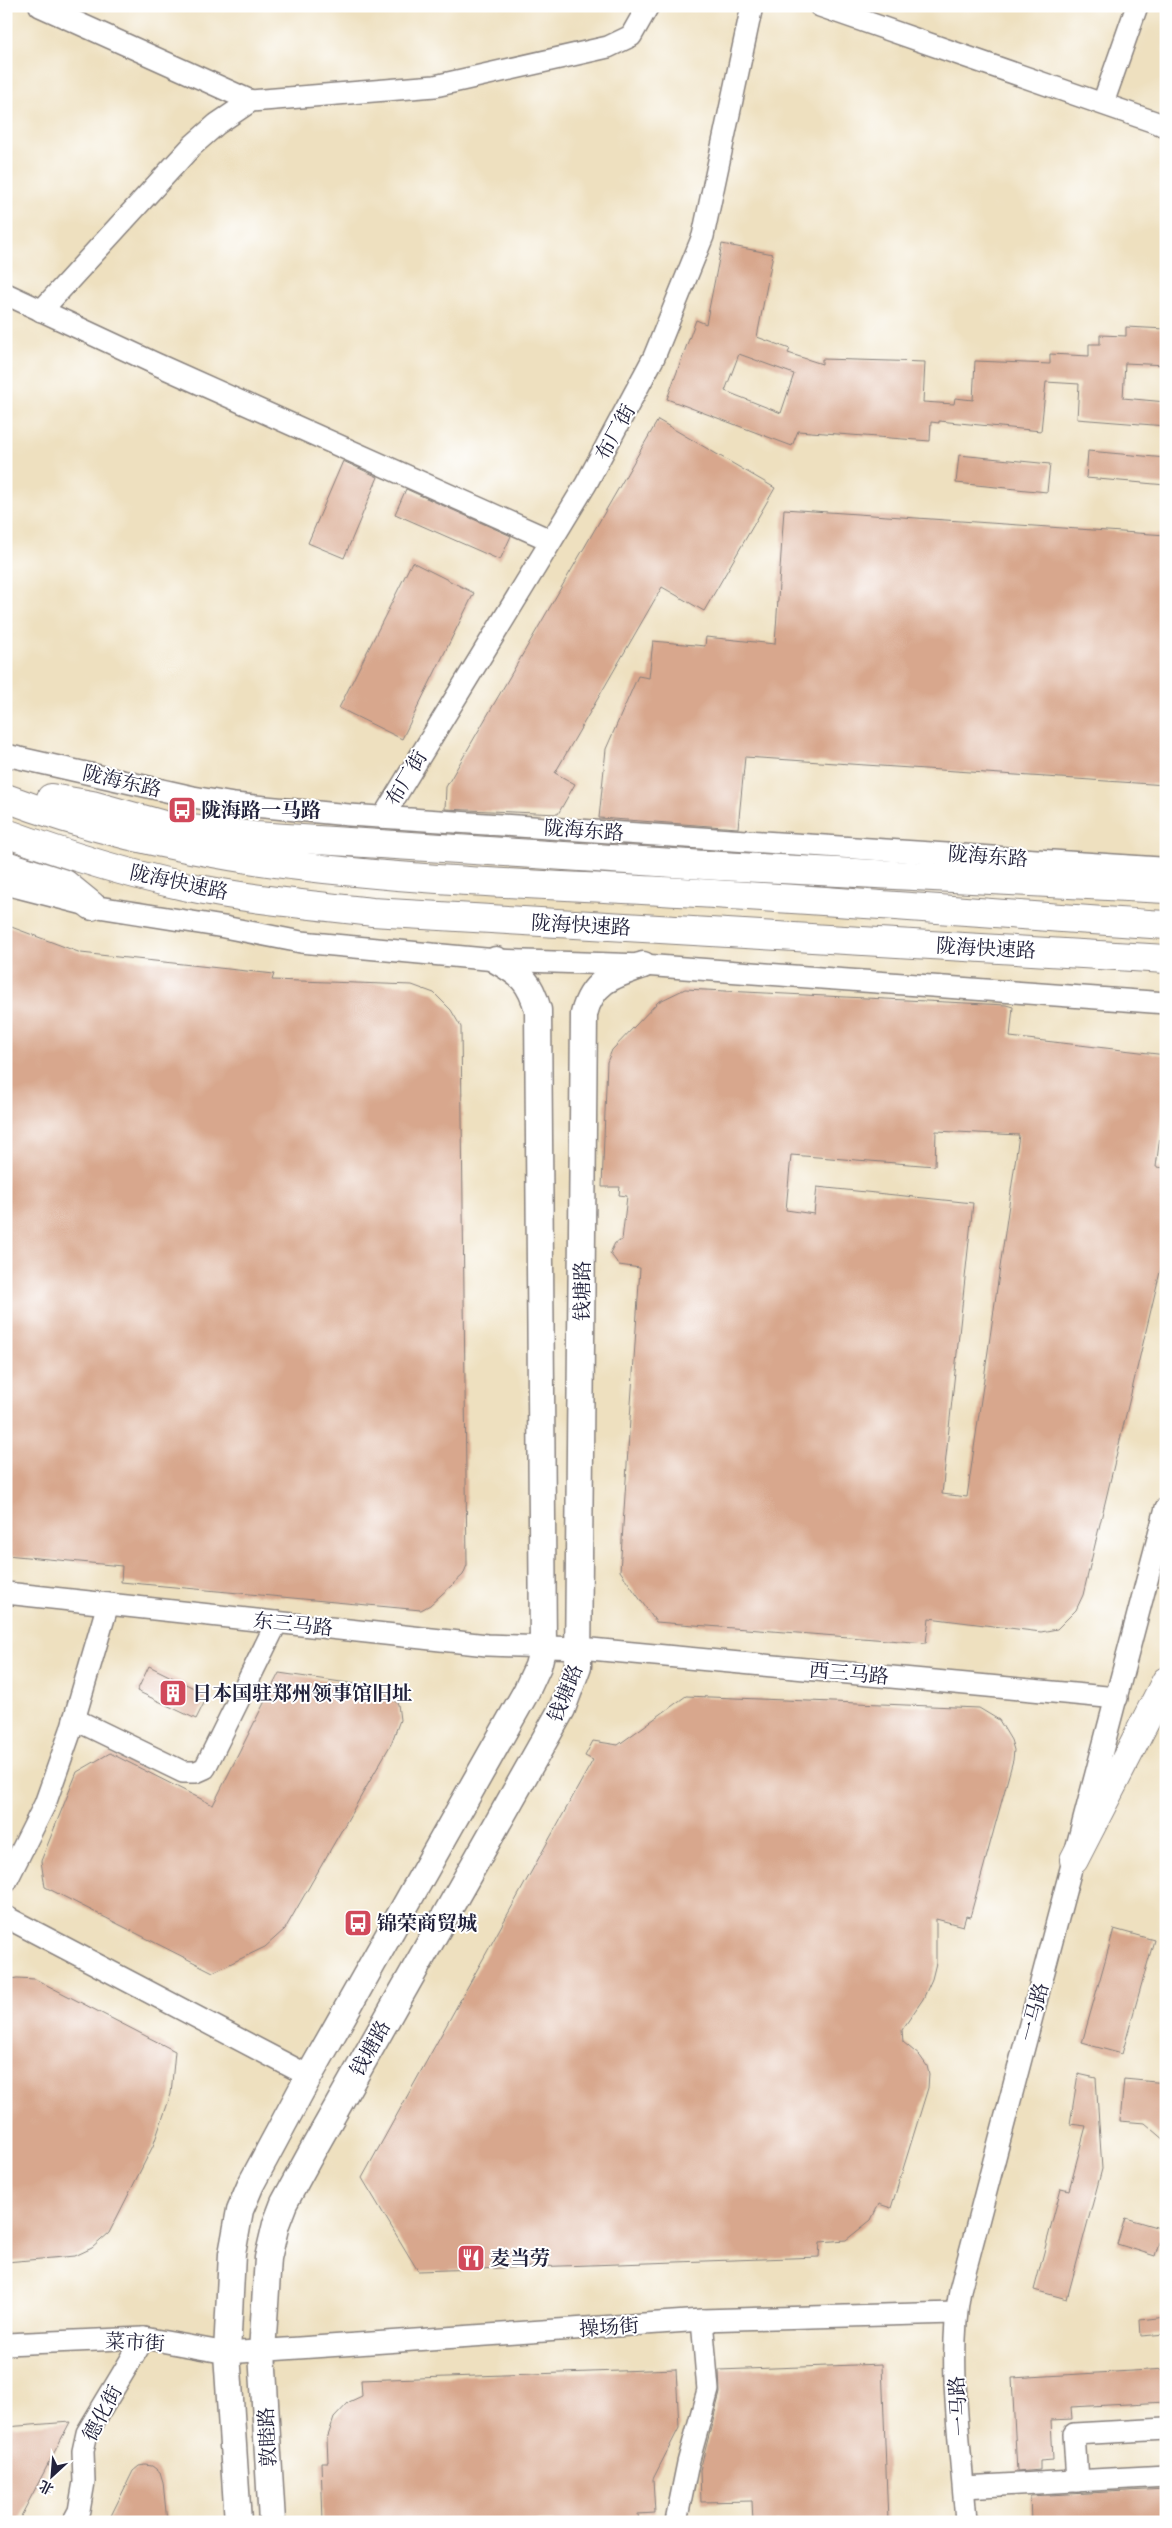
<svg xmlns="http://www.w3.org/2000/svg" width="1172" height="2528" font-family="'Libre Bodoni','Noto Serif SC',serif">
<rect width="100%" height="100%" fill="#fff"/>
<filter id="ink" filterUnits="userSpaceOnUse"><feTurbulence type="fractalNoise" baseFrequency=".02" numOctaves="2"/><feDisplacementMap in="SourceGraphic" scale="10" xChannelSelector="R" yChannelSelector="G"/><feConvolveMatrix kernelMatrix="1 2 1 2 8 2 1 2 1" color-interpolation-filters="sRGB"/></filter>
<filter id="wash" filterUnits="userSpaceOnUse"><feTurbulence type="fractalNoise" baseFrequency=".0096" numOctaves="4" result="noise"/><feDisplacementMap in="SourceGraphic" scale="20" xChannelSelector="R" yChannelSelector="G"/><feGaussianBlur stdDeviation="1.12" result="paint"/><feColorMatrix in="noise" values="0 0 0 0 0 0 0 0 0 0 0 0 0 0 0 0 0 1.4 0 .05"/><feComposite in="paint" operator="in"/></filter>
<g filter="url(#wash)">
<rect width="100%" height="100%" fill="#eee0bf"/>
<g id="blocks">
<g fill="#d8a78d" fill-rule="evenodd">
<path d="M722,244L773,254L757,337L790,349L788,353L822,364V359L925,362L923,402L954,404L955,398L973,400L975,361L1050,364V354L1089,356V344H1100V335L1126,336V327L1166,329V365L1125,363L1123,398L1166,402V426L1077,419L1079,384L1046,382L1041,431L939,421V423L931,422L930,441L798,431L792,446L667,399L696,320L706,324ZM739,354L794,374L781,413L725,391Z"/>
<path d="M658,420L775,488L704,611L662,587L555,773L575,784L558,814L445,809L446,787Z"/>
<path d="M1088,451L1166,458V485L1086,478Z"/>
<path d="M959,455L1050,464L1047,492L956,483Z"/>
<path d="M343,461L378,477L344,558L308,543Z"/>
<path d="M406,489L511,536L500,560L395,514Z"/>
<path d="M784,509L1166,535V785L745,757L738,828L599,818L606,749L638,676L649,678L653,641L705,646L706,637L775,644Z"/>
<path d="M412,562L474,593L402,739L339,708Z"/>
<path d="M6,925L81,953L274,974L272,980L412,985L434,993L451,1010L461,1027L467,1565L463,1575L430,1605L421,1610L121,1582L122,1566L6,1555Z"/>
<path d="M685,989L1006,1005L1013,1007L1010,1037L1166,1055V1090L1156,1167L1166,1168L1162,1197L1166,1198V1247L1083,1595L1076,1610L1057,1629L1041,1632L929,1618L926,1643L656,1622L620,1571L640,1268L619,1265L610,1253L615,1243L622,1240L627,1196L619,1195L620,1187H602L607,1062L612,1050L658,1002ZM936,1131L1019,1135L967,1497L942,1494L973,1203L817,1187L814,1214L786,1210L791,1155L935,1166Z"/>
<path d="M149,1666L208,1695L196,1719L137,1691Z"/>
<path d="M279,1673L369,1686L384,1692L398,1704L400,1720L391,1744L285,1929L265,1947L213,1972L45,1887L41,1861L77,1772L110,1753L213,1805Z"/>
<path d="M686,1696L979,1708L999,1720L1011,1740L1014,1750L1013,1760L970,1917L966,1916L963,1926L936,1919V1963L932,1979L923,1999L902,2030L903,2042L920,2056L927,2066L929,2074L928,2088L891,2208L879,2204L871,2220L846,2240L820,2242L819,2257L418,2271L362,2178L593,1760L585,1756L593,1741L618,1745Z"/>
<path d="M1114,1929L1154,1940L1122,2054L1082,2043Z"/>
<path d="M17,1978L35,1979L175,2051L171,2094L153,2146L109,2233L92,2248L75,2256L6,2262V1980Z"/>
<path d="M1078,2074L1096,2078L1102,2169L1067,2299L1034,2290L1061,2188L1069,2190L1086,2126L1070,2124Z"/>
<path d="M1124,2079L1166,2083V2141L1145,2123L1120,2121Z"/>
<path d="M1125,2218L1163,2229L1155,2256L1117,2244Z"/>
<path d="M1166,2317V2334L1141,2336L1140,2320Z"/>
<path d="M882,2364L888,2522H753L752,2501L701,2502L700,2470L720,2393L719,2370Z"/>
<path d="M676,2369L679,2428L653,2479L655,2513L638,2514L639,2522H323L321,2462H328L327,2439L334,2418L349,2402L362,2396L361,2380Z"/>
<path d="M1166,2369V2402L1071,2407L1072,2419L1051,2420L1053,2460L1040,2461V2470L1017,2472L1012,2378Z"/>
<path d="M70,2422L18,2522H6V2427Z"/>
<path d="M145,2465L152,2466L160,2472L163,2482L167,2522H108L133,2471L139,2466Z"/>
<path d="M1166,2489V2522H1031L1030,2496Z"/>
</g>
</g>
</g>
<g filter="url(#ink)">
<use href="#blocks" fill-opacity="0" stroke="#88817d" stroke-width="1"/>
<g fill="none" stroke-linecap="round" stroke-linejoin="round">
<defs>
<g id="minor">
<path d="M40,6L251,101"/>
<path d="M820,6L1166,126"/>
<path d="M1103,103L1137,6"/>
<path d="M6,294L154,363L550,540"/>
<path d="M41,311L192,146L217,124L251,101L435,86L608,47L631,36L648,6"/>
<path d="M6,755L193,797L234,804L349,815L1160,868L1166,872"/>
<path d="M383,817L586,484L654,357L703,236L752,6"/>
<path d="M6,884L92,906L224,927L301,942L496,960L643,965L1166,1003"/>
<path d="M6,1593L487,1645L580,1648L1117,1698"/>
<path d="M74,1719L183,1772H196L205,1768L277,1622"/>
<path d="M6,1882L45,1804L71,1730L108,1604"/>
<path d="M6,1917L309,2076"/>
<path d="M6,2344L144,2338L227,2353L702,2320L955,2313"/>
<path d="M1077,2481L1074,2434L1166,2429"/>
<path d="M964,2487L1166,2476"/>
<path d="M73,2522L79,2511L84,2482L83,2451L87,2433L144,2338"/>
<path d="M676,2522L688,2463L708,2390L702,2320"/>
<path d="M966,2522C961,2448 947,2362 960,2290L1166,1508"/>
</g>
<g id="major">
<path d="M238,2522L227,2353L232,2254L240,2210L251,2184L309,2076L526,1692L538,1666L543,1646L538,1010C530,981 521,974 496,960"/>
<path d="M272,2522L262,2352L268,2258L276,2224L284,2203L314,2148L562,1709L578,1666L584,1014C592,981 613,975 643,965"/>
</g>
<g id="highway">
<path d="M6,798C216,877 441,879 661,891C829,900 998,914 1166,925"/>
<path d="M51,798L92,805L171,827L255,836L720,866L1166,889"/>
<path d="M6,833C64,854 124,873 184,886C246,899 309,905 372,912L1166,959"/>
<path d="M6,865L65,884L92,906"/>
<path d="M1074,1860L1166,1681"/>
</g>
</defs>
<use href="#minor" stroke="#88817d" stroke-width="24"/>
<use href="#major" stroke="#88817d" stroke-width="29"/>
<use href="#highway" stroke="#88817d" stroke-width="30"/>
<use href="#minor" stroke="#fff" stroke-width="21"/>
<use href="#major" stroke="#fff" stroke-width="26"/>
<use href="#highway" stroke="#fff" stroke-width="28"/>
</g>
</g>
<defs>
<symbol id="bus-square" viewBox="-11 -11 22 22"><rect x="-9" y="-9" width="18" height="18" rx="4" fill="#d1495b" stroke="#fff"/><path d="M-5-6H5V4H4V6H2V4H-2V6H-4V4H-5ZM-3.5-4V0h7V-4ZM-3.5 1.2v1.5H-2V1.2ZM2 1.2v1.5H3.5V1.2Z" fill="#fff"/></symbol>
<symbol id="building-square" viewBox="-11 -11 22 22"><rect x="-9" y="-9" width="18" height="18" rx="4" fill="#d1495b" stroke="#fff"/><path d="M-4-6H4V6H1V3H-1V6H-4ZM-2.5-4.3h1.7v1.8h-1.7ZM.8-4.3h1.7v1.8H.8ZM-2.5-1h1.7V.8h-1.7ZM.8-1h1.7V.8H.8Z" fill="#fff"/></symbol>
<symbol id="restaurant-square" viewBox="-11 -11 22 22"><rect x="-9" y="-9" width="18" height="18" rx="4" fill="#d1495b" stroke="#fff"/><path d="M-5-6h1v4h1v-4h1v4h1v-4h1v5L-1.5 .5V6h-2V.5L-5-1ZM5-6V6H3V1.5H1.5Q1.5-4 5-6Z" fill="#fff"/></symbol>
</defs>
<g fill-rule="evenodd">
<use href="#bus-square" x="166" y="794" width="32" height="32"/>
<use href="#building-square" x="157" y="1677" width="32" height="32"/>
<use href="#bus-square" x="342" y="1907" width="32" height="32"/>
<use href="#restaurant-square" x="455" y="2242" width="32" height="32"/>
</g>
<g text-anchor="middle" stroke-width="4" stroke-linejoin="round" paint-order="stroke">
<g font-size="20" fill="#22223b" stroke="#fff">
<text transform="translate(615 432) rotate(-61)" y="7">布厂街</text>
<text transform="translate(406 778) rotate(-59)" y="7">布厂街</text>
<text transform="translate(122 781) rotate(13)" y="7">陇海东路</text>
<text transform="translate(584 830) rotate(4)" y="7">陇海东路</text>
<text transform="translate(988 856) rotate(4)" y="7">陇海东路</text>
<text transform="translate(179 882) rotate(12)" y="7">陇海快速路</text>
<text transform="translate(581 925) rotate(3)" y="7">陇海快速路</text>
<text transform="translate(986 948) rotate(3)" y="7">陇海快速路</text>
<text transform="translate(582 1291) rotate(-90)" y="7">钱塘路</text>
<text transform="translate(293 1624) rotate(6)" y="7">东三马路</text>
<text transform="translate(849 1673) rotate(5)" y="7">西三马路</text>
<text transform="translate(565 1693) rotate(-68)" y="7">钱塘路</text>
<text transform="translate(1034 2012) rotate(-75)" y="7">一马路</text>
<text transform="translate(370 2048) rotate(-61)" y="7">钱塘路</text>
<text transform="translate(609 2327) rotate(-4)" y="7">操场街</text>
<text transform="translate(135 2342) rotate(3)" y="7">菜市街</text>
<text transform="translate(958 2406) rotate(-94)" y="7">一马路</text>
<text transform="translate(102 2413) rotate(-62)" y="7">德化街</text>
<text transform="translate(267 2437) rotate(-93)" y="7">敦睦路</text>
</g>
<g font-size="20" font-weight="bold" fill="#22223b" stroke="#fff" text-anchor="start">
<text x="201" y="817">陇海路一马路</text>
<text x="192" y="1700">日本国驻郑州领事馆旧址</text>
<text x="377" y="1930">锦荣商贸城</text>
<text x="490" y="2265">麦当劳</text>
</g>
</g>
<rect width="1172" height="2528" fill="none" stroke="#fff" stroke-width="25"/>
<g transform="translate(52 2476) rotate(206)" stroke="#ffffff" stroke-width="4" paint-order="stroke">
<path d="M0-4L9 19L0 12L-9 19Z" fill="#22223b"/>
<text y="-8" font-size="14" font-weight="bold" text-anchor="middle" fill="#22223b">北</text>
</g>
</svg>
